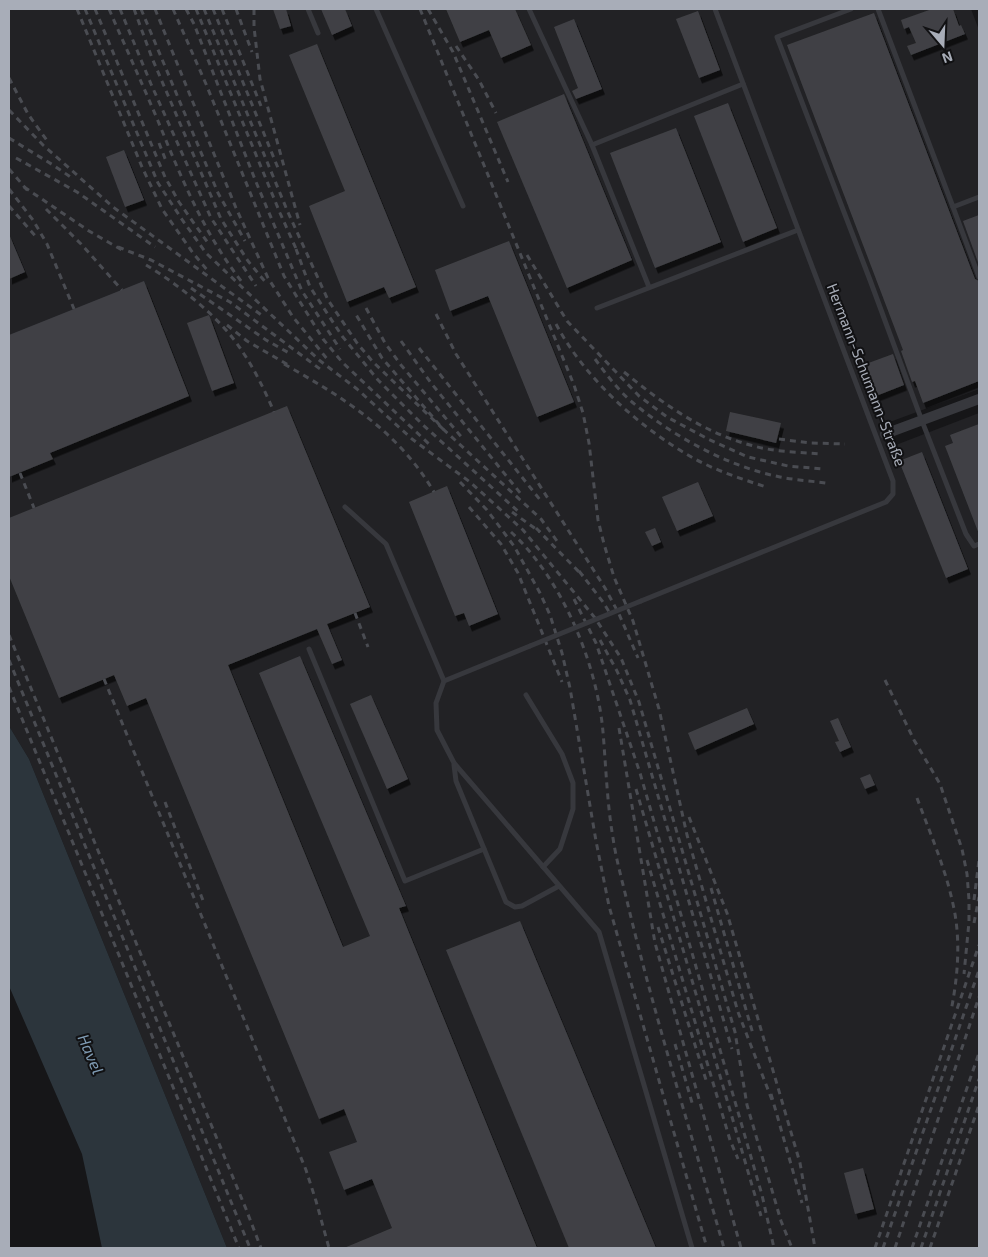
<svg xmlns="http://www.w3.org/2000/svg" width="988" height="1257" font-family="'Exo 2',sans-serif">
<defs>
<filter id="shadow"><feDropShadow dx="3" dy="5.5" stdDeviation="0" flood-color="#0009"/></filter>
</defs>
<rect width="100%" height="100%" fill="#161618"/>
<path fill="#222225" d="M9,9H971L979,30V389L879,426L888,448L979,413V1248H227L29,759L9,726Z"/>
<path fill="#2c353c" d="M9,726L29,759L227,1248H102L82,1154L9,986Z"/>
<g fill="#404145" filter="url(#shadow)">
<path d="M273,9H286L291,26L280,29Z"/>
<path d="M321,9H345L352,26L332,35Z"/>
<path d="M446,9H515L531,45L501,58L489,30L460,42Z"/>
<path d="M932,9H953L959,26L961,25L965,34L911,55L907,46L916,43L909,27L904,29L901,20Z"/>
<path d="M698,11L720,70L699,78L676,19Z"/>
<path d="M874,13L975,279L979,281V381L923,403L915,381L912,382L901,351L903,350L787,45Z"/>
<path d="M574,19L602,89L576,99L572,91L578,88L554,27Z"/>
<path d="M317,44L416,287L389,298L384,287L347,302L309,206L345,191L289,55Z"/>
<path d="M564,94L632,260L567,288L497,122Z"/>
<path d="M728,103L777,228L743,242L694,116Z"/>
<path d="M676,128L721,242L655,268L610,153Z"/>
<path d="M124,150L144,200L125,207L106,157Z"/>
<path d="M979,215V265L963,221Z"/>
<path d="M9,234L25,272L9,279Z"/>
<path d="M509,241L574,402L537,417L488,296L450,311L435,270Z"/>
<path d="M144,281L189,396L50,453L53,459L9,477V335Z"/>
<path d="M209,315L234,383L212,391L187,323Z"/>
<path d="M893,354L904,385L876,396L863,365Z"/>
<path d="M287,406L370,607L327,624L342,660L332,664L317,629L228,665L343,947L370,936L259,673L300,656L406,906L399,908L537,1248H344L392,1228L372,1179L344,1190L329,1152L357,1142L344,1109L319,1119L146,698L127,706L114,675L59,698L9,576V518Z"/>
<path d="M730,412L781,423L776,443L726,431Z"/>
<path d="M979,424V534L945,446L953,443L950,435Z"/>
<path d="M922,452L968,569L946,578L899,461Z"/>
<path d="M698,482L713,516L677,531L662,497Z"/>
<path d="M447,486L498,614L469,626L464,613L455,616L409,502Z"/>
<path d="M655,528L661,542L652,546L645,532Z"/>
<path d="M371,695L408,779L387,789L350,704Z"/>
<path d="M747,708L754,724L695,750L688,733Z"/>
<path d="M838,718L851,747L840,752L835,742L839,741L830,721Z"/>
<path d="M870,774L875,785L865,789L860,778Z"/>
<path d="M520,921L656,1248H569L446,950Z"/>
<path d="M863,1168L874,1209L855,1214L844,1173Z"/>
</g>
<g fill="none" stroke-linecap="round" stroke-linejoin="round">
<g stroke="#37383d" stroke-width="5">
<path d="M308,9L318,33"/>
<path d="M376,9L463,206"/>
<path d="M529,9L592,145"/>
<path d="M851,9L777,37L870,280L922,421L966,534L974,546L979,544"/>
<path d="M878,9L953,207L979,197"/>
<path d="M953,207L979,277"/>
<path d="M649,287L592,145L743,84"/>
<path d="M597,308L798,230"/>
<path d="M345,507L386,544L444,681"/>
<path d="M641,601L886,502L893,494V481L882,452L715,9"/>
<path d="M530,646L444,681L436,703L437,730L454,763L599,932L692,1248"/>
<path d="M309,649L405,881L484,849"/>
<path d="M526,695L562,754L573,783V809L560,849L543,867"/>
<path d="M454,765L456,781L506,902L515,907L522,906L559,886"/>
</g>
<path stroke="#37383d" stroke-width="10" d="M885,434L979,399"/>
<g stroke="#4a4c52" stroke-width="3" stroke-dasharray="6 5" stroke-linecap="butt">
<path d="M77,9L142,167L162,209L193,253L208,271"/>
<path d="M85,9L158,183L183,221L206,253L319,360L357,389L412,439L470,482L523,530L595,618L621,658L639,702L735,1032L747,1105L781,1221L792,1248"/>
<path d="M95,9L165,177L179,202L208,243"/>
<path d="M109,9C125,46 142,83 158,121C181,177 204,234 242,282"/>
<path d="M120,9L151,84L211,218L256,286"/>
<path d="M134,9L152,58L221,219L248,261L267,284"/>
<path d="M141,9L218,193L245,241"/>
<path d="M155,9L236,208L268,278L293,317L328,360"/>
<path d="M173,9L206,84L284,276L323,339L342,362L429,444"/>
<path d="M186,9L194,24L256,182L302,291L340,349"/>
<path d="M196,9L280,213L298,253"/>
<path d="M204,9L287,210L328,300L357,343L373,362L443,429L382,358L355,313"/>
<path d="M213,9L278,168"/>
<path d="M222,9L261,106"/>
<path d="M236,9L252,52"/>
<path d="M254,9V27L260,79L300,225"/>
<path d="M420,9L574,385L583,413L589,443L598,520L604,544L614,577L633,621L659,709L687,835L738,1012L772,1100"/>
<path d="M428,9L453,52L508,182"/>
<path d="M456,46L479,80L496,113"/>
<path d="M9,78L28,114L48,142"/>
<path d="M9,110L43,145L113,207L264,317"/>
<path d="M9,138L53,165L72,178"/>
<path d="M159,143L166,161"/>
<path d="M16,158L77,192L155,247"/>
<path d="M9,169L28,191"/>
<path d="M24,187L89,231L122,250"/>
<path d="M9,189L33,220L47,244L74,309"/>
<path d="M9,206L37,238"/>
<path d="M46,209L81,244L122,290"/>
<path d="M118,247L151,260L230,302L320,369"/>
<path d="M296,249L310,287L342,336L378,380L422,424L521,514"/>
<path d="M527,255L567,321L639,396L667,417L708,439L748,457L788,466L823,469"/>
<path d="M146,265C179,285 221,318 242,351C255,370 265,391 274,412"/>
<path d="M191,288L266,340L289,353"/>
<path d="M366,308L385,343L401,365L464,440"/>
<path d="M436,314L456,354L605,588L619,614L638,658"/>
<path d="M556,324C585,379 641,429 695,459C717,471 742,479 766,487"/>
<path d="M227,325L247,341L290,366"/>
<path d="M401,341L431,383L521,494"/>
<path d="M419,348L541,501"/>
<path d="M595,359C606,374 618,390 632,402C674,437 727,466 780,477C795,480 811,481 826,483"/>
<path d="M284,364C344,398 398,431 434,492"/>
<path d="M624,372C662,403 702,432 750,445C773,452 798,452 822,454"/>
<path d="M443,429L541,519L557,541"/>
<path d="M779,439L810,443L845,444"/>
<path d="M20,473L34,508"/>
<path d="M460,482L487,510L514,546L540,593L550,615L562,653L570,688L596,841L609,906L707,1248"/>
<path d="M469,507L501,544L518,573L562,682"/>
<path d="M512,512L540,532"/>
<path d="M536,528L583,576"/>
<path d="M511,532C562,579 597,663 603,732C606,767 607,803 613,838C616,859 622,880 627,901C655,1018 691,1133 724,1248"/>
<path d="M579,571L603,602L611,615"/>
<path d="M574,599L596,643L640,773L762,1195L774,1248"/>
<path d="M355,613L368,647"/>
<path d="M9,635L246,1209L261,1248"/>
<path d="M600,640L617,671L630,700L732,1049"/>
<path d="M9,660L250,1248"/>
<path d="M104,679L306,1170L316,1201L329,1248"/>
<path d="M885,680L914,740L940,784L962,849L967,874L969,900V922L964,974"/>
<path d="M9,687L239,1248"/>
<path d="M619,728L655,943L741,1248"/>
<path d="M636,789L761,1216"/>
<path d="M917,798C930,833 945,867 953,904C961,939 958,976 951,1011"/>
<path d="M165,802L204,903"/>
<path d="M689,817L727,913L800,1163L815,1248"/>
<path d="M647,860L730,1140L738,1159"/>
<path d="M711,888L753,1034"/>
<path d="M974,900L979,860"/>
<path d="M974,923L979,897"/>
<path d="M658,927L706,1080"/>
<path d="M675,1044L693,1106"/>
<path d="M771,1094L802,1203"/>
<path d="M875,1248L979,945"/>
<path d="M883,1248L979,970"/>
<path d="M895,1248L979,997"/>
<path d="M912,1248L979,1053"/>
<path d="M921,1248L979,1079"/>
<path d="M930,1248L979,1105"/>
</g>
<path stroke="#37383d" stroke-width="5" d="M530,646L641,601"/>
</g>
<g text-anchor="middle" stroke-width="4" stroke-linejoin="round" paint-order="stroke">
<g font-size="15" fill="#a8adb8" stroke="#111113">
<text transform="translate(866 375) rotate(69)" y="5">Hermann-Schumann-Straße</text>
</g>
<g font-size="16" font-style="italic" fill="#7f9bb3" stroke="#111113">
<text transform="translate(91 1054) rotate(67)" y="6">Havel</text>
</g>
</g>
<rect width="988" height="1257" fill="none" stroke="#a8adb8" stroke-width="20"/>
<g transform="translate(943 45) rotate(161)" stroke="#111113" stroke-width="4" paint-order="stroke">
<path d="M0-4L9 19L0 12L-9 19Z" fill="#a8adb8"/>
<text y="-8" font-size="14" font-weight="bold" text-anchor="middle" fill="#a8adb8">N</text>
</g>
</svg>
